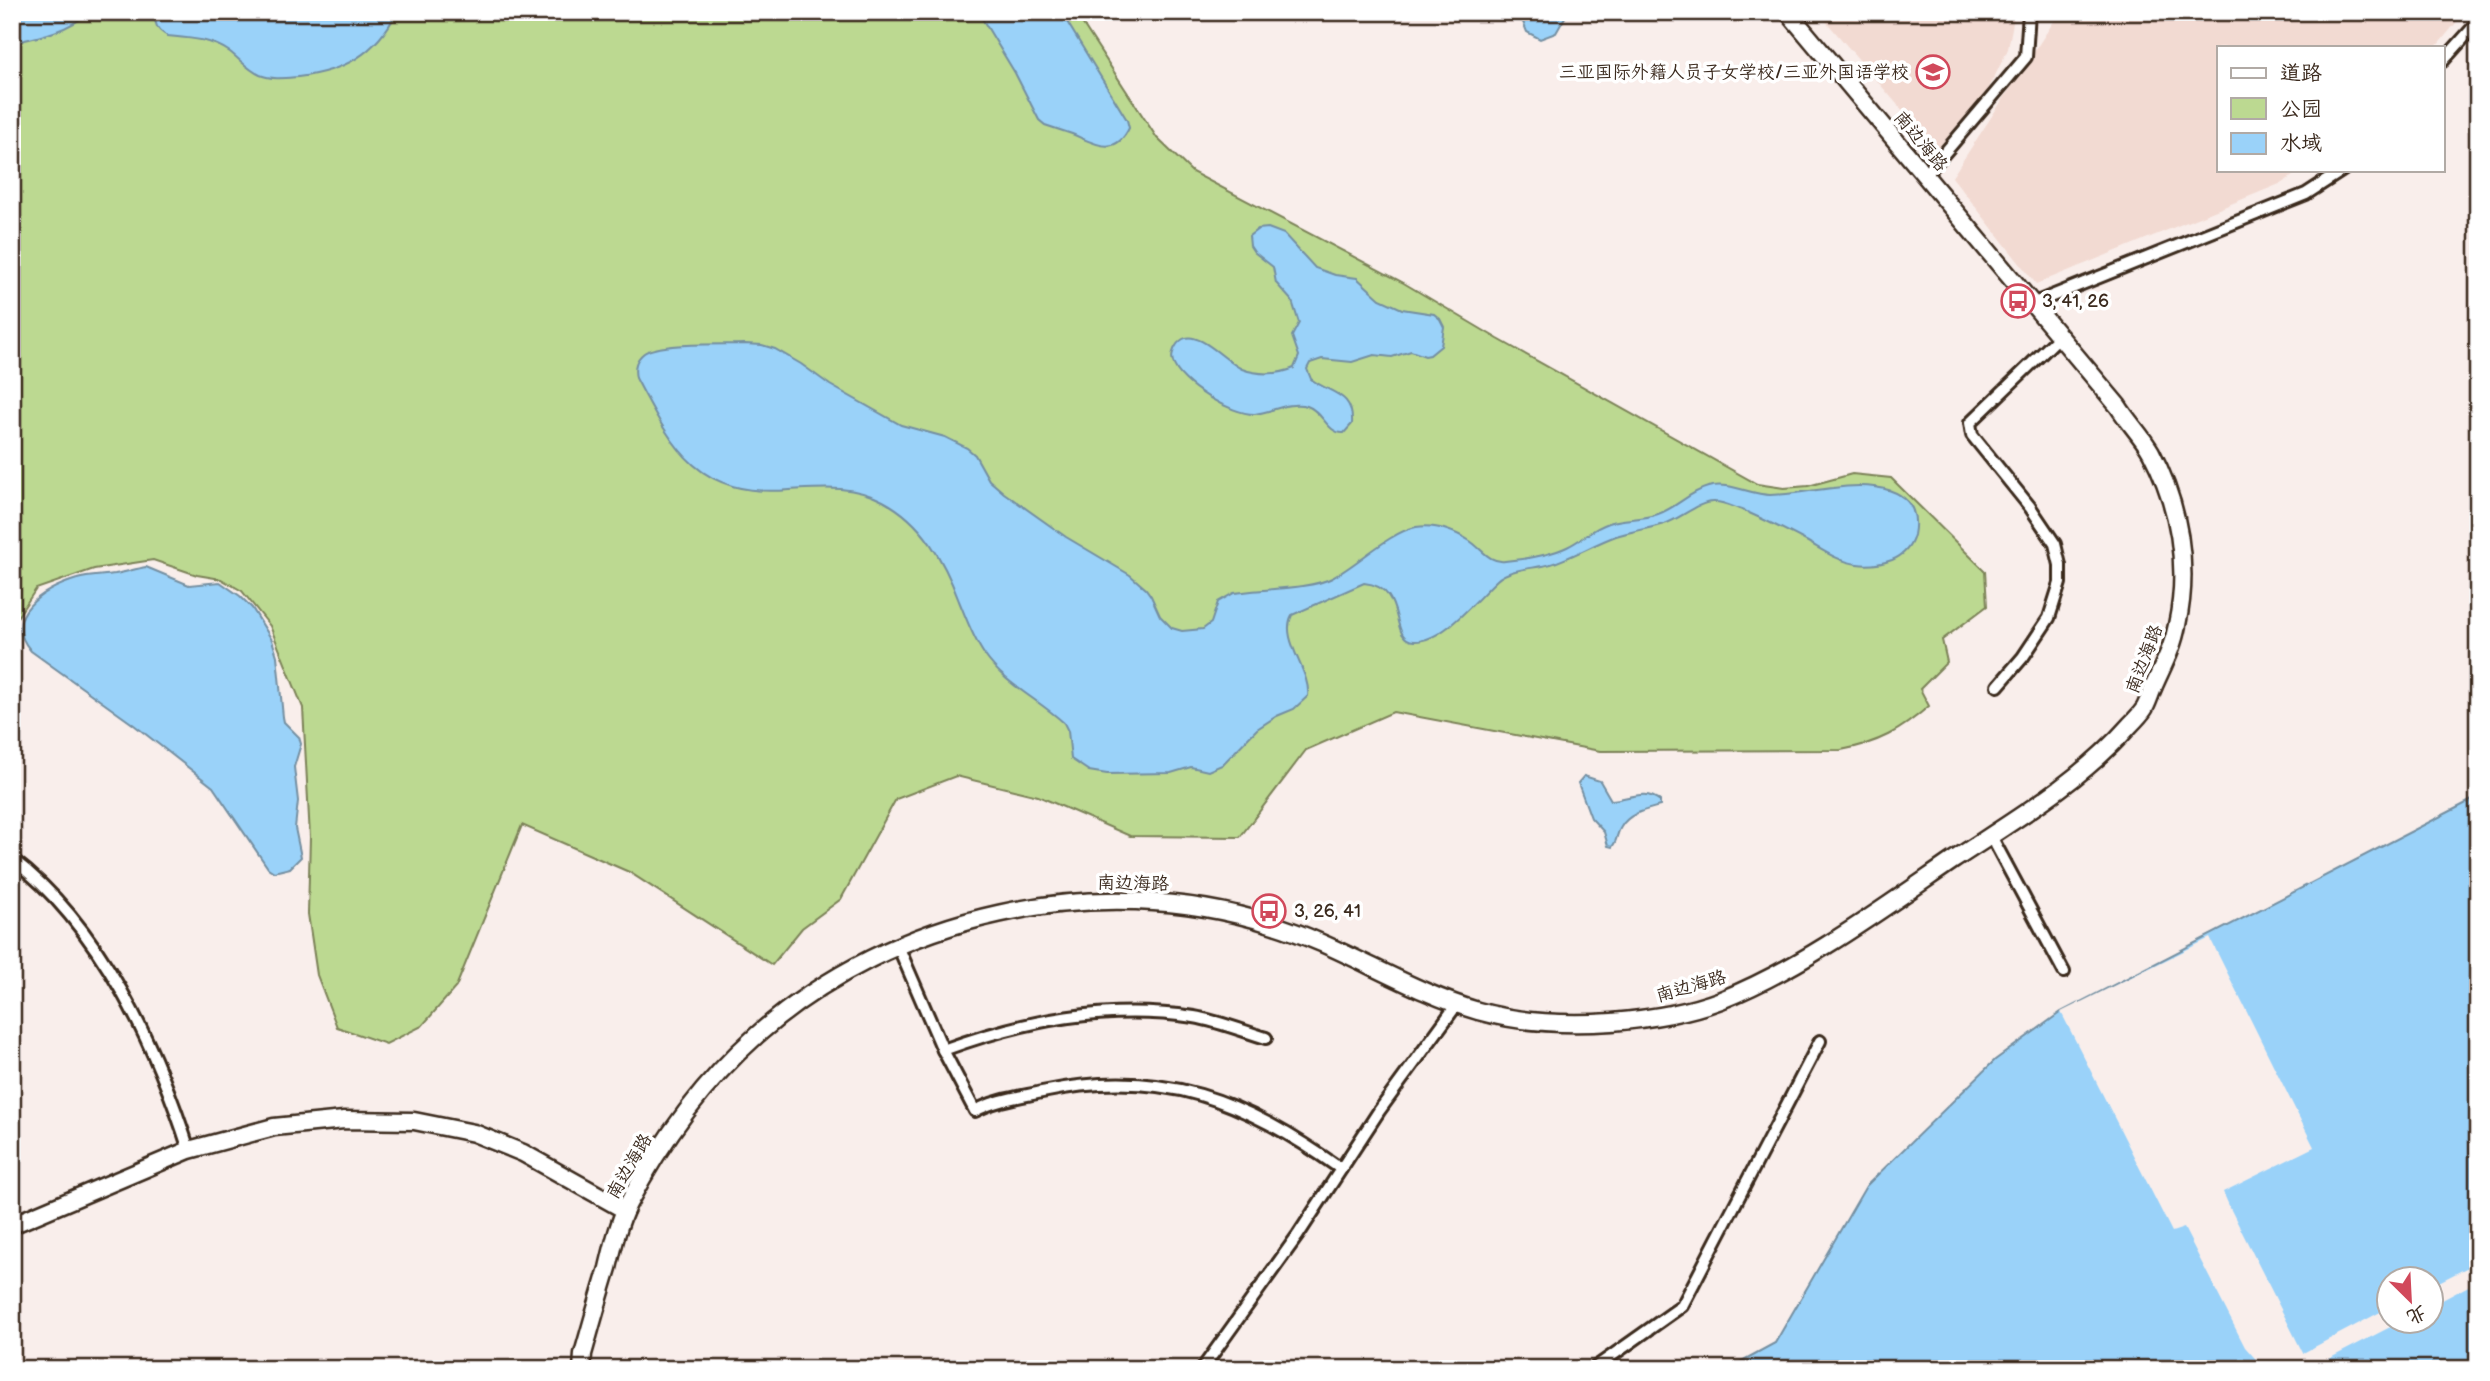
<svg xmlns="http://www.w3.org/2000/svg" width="2490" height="1381" font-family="'Balsamiq Sans','LXGW WenKai TC',sans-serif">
<rect width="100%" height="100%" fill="#f9eeeb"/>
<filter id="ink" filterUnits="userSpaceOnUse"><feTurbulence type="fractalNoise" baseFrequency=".0143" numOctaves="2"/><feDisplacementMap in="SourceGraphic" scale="14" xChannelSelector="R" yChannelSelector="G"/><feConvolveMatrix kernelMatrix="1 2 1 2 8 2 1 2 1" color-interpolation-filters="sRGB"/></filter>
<g filter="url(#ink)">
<g fill="#f2dad2">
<path d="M1818,12H2015L2008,49L1986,94L1937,149L1932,145Z"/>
<path d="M2060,12H2465L2436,47H2219V170H2302L2282,183L2036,284L1952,177Z"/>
</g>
<path fill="#bcd991" stroke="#7c8258" stroke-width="2" d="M12,12H1075L1157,138L1192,172L1402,282L1498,339L1757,484L1784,488L1808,486L1852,474L1891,478L1985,571L1987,606L1942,640L1947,662L1920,689L1929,706C1900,731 1879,743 1841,750L1600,751L1393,712L1306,750L1240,837L1130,836L1038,796L956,776L896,799L841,899L802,928L772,965L629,872L522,825L456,987L422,1026L386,1044L337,1027L317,975L308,914L310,837L303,708L270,626L242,591L221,579L197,575L153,560L94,569L36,589L12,625Z"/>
<g fill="#9ad2f9" stroke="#748fa1" stroke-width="2" fill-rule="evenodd">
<path d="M12,12H89C69,31 39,37 12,43Z"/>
<path d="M155,12H397C375,55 344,71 298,77C286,78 272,80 260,75C249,70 239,59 230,52C211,39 190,38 168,36C157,31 154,24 155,12Z"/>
<path d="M978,12H1061L1127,120L1129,128C1115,158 1094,143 1072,134C1063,131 1054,128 1045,125L1039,120L1015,73Z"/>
<path d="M1519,12H1568L1556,33L1540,39L1527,32Z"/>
<path d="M1268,228L1284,234L1315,268L1335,275L1357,278L1380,299L1402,309L1434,314L1440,319L1444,327L1441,346L1430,355L1425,356L1411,351L1392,357L1374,355L1352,362L1322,359L1310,363L1307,369L1311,379C1330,394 1354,392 1352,424L1344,433C1327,434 1323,411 1307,406C1289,401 1272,412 1255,414C1232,415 1179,384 1173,362C1170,354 1176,343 1183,339C1199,330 1226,362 1242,369C1258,375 1279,375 1294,368L1299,356L1292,336L1299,323L1292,301L1276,283L1273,267L1254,252L1250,246L1249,236L1258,229Z"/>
<path d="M745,344L762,345L775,349L801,364L830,385L901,425L945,437L967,448L975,455L989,480L1004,493L1066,537L1130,575L1146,589L1151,596L1160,616L1172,628L1182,631L1203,629L1211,623L1218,602L1234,593C1259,589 1312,589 1332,578C1357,565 1390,532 1416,527C1435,524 1454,531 1470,541C1482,549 1489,563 1505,561C1525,559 1548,556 1567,547C1582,540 1593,528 1609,523C1625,518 1642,520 1658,514C1676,508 1689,492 1708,487C1729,481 1750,495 1770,495C1791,495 1812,490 1833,488C1867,483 1924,484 1914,535C1911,547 1904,555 1892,560C1881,564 1869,566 1857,564C1839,562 1821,549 1806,541C1785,530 1764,519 1742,510C1733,507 1724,502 1715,502C1698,501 1681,519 1664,524C1648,529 1632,531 1616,536C1594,544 1573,557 1551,564C1534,569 1510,568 1497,580C1477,598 1444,642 1414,641C1388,640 1408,587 1364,583L1292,615C1279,639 1311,671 1308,696L1294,709L1277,716L1257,729L1222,765L1208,771L1191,767L1171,773L1107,774L1089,771L1071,759L1068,731L1064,723C1038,699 1004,684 984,654C973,638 966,618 959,601C944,561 923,522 883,501C852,485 824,488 790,490C698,498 674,450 636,378C634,368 635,360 644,353C661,342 722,345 745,344Z"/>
<path d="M146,567L189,585L220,582L240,596L252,608L272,640L277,656L283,717L284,722L299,737L301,744L294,767L298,801L295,828L301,857L290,868L274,872L268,868L213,787L134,725L31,651C0,615 44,589 77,579C89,575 102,576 115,574C125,572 136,569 146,567Z"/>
<path d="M1584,776L1600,781L1611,800C1629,799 1645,788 1660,801V806C1646,810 1629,813 1621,827C1616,834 1618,840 1612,847L1608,846L1604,832L1591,818L1578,783Z"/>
<path d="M2478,797V1369H1727L1775,1343L1866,1186L1995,1060L2061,1012ZM2388,1280H2430V1322H2388Z"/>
</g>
<g fill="#f9eeeb">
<path d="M2210,938L2314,1147L2223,1192L2230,1208L2303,1353L2388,1308V1322H2400L2309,1369H2274L2260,1364L2245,1347L2184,1228L2172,1232L2061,1012Z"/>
<path d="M2478,1262V1281L2431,1306V1286Z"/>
</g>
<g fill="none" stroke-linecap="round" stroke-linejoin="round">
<defs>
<g id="street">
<path d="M2443,61L2478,22"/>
<path d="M1925,176L2026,57L2029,12"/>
<path d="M2032,304L2306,194L2343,170"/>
<path d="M1998,686L2023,657L2049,618L2060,583V565L2055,544L2030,507L1972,435L1970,423L2059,337"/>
<path d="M1991,836L2064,972"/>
<path d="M12,859C101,926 156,1047 189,1150"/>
<path d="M898,946L943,1050L975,1111C995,1100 1019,1097 1042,1092C1163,1066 1243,1100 1341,1169"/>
<path d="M943,1050C1025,1020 1107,1004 1194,1017C1218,1021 1243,1031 1266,1038"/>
<path d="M1202,1369L1298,1235L1379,1111L1458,1003"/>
<path d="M1593,1369L1682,1306L1820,1041"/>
</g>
<g id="secondary">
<path d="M12,1225L189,1150L274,1127L344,1120L414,1121L474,1133L523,1153L625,1210"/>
<path d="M582,1369L583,1354C591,1326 599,1297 608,1268C613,1247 618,1224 628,1204C661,1141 703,1083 757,1035C894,914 1096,869 1271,924C1343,946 1406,990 1478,1011C1521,1023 1568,1025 1612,1022C1648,1019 1687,1013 1721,1000C1800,969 1882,909 1952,861C2014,820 2080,782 2130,725C2135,720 2140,715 2144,709C2147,705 2151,692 2153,688C2162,667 2173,648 2177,625C2190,566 2179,505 2151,452C2142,436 2128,422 2118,406L1788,12"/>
</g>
</defs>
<use href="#street" stroke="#3b2a1e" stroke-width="16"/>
<use href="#secondary" stroke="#3b2a1e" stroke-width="21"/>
<use href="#street" stroke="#fff" stroke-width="10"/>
<use href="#secondary" stroke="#fff" stroke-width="16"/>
</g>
</g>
<defs>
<symbol id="school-ring" viewBox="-11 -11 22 22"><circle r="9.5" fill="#fff" stroke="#d1495b" stroke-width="1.5"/><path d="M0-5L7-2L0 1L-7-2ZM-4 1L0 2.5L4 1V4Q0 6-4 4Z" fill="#d1495b"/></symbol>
<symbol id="bus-ring" viewBox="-11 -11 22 22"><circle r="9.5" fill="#fff" stroke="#d1495b" stroke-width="1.5"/><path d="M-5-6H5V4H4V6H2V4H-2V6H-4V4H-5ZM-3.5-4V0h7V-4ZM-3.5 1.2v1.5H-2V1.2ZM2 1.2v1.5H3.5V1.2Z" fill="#d1495b"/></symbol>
</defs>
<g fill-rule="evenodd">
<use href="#school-ring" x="1914" y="53" width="38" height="38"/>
<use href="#bus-ring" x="1999" y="282" width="38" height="38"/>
<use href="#bus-ring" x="1250" y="892" width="38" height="38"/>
</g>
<g text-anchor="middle" stroke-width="7" stroke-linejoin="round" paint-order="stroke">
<g font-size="18" fill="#3b2a1e" stroke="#fff" text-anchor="start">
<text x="1909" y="78" text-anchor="end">三亚国际外籍人员子女学校/三亚外国语学校</text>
<text x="2042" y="307">3, 41, 26</text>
<text x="1294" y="917">3, 26, 41</text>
</g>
<g font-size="18" fill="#3b2a1e" stroke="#fff">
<text transform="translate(1921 141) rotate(50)" y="6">南边海路</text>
<text transform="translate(2144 659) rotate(-69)" y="6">南边海路</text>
<text transform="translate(1133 883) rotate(1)" y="6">南边海路</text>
<text transform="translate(1691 986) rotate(-16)" y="6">南边海路</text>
<text transform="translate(629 1166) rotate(-60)" y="6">南边海路</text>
</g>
</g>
<rect width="2490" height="1381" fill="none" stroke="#fff" stroke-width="42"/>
<rect x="21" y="21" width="2448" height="1339" fill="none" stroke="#3b2a1e" stroke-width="2.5" filter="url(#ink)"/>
<rect x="2217" y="46" width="228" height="126" fill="#ffffff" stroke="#b1aaa5" stroke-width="2"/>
<rect x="2231" y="68" width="35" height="10" fill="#ffffff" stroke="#b1aaa5" stroke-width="2"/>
<text x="2280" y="80" font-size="21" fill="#3b2a1e">道路</text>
<rect x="2231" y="98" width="35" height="21" fill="#bcd991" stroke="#b1aaa5" stroke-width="2"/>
<text x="2280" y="116" font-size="21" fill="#3b2a1e">公园</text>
<rect x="2231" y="133" width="35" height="21" fill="#9ad2f9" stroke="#b1aaa5" stroke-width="2"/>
<text x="2280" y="150" font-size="21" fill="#3b2a1e">水域</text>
<g transform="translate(2410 1300) rotate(156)"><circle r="33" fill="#ffffff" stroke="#b1aaa5" stroke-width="2"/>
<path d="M0-5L12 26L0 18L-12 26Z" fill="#d1495b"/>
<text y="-10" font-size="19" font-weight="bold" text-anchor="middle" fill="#3b2a1e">北</text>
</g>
</svg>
